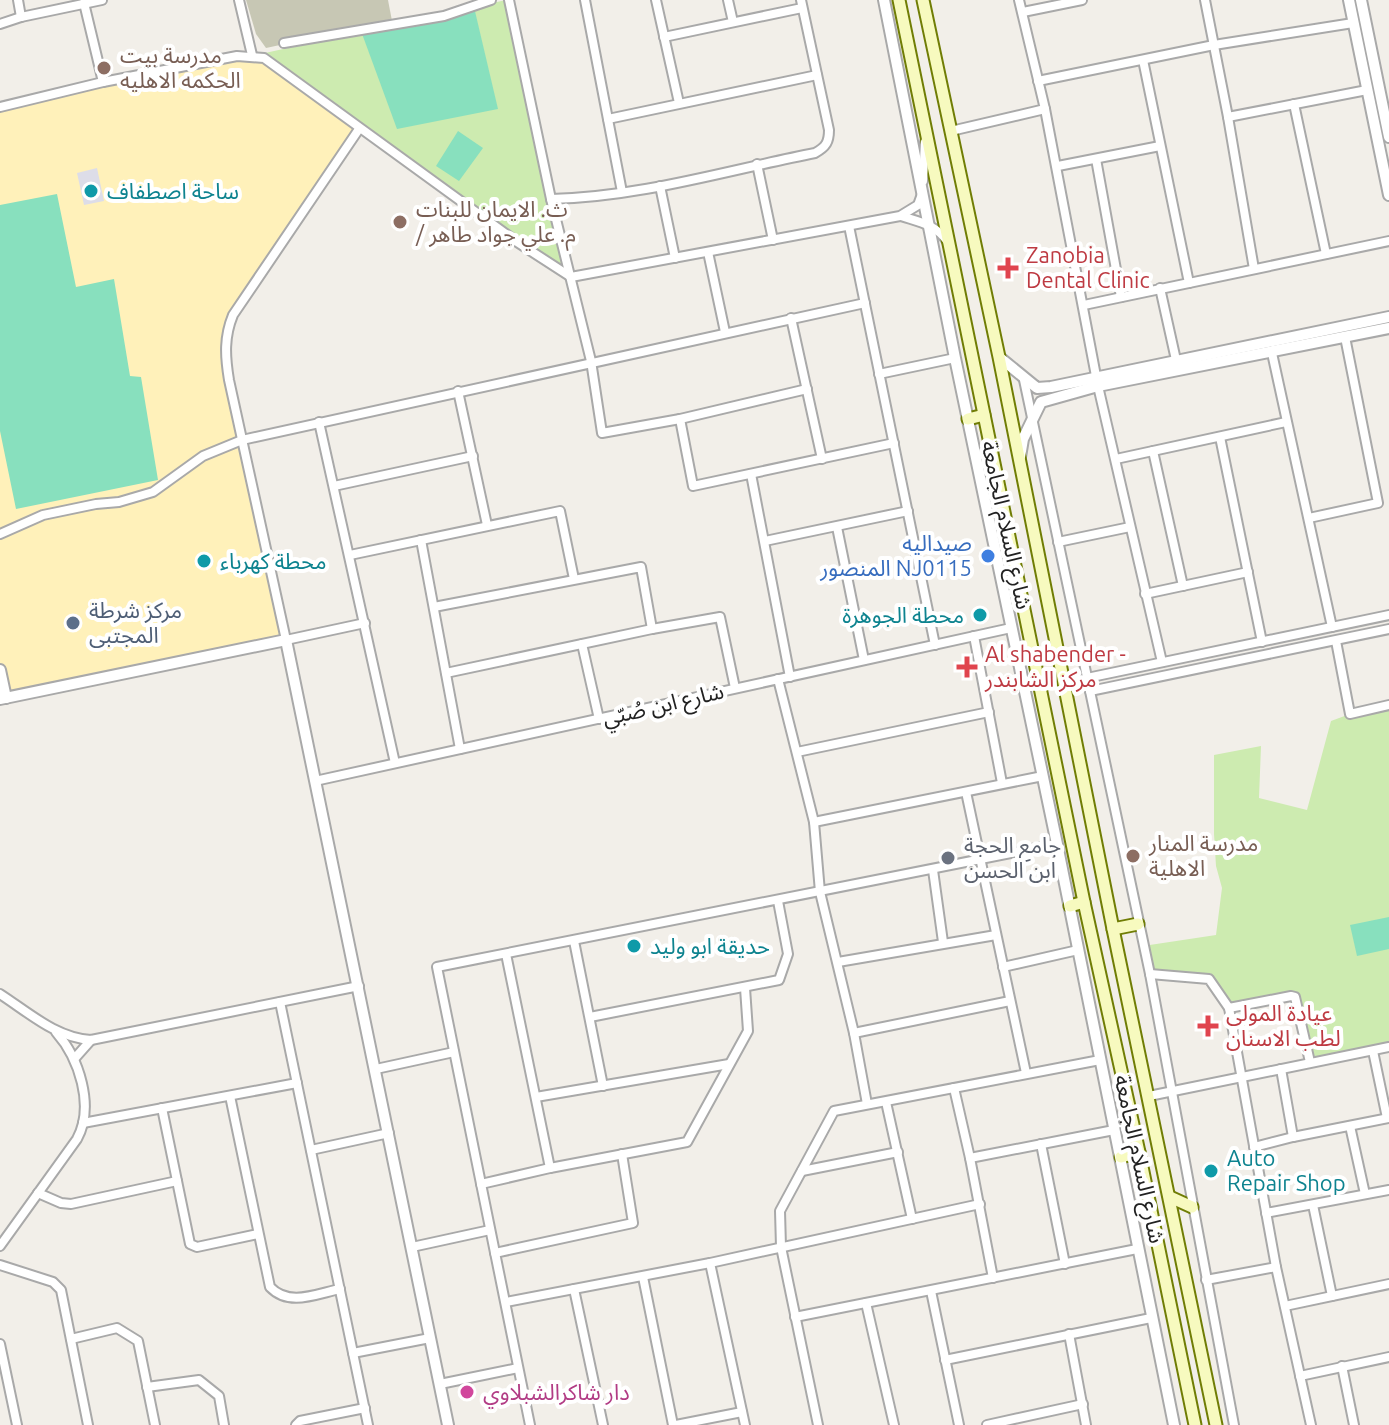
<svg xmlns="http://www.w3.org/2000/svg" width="1389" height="1425" font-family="Ubuntu,'Noto Sans Arabic',sans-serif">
<rect width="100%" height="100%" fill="#f2efe9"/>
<path fill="#c7c7b4" d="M246,0H388L392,21L266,48L256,34Z"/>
<g fill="#cdebb0">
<path d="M506,0L571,277L271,62L265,53Z"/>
<path d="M1389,705V1047L1310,1062L1295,998L1229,1008L1209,979L1150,974L1143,946L1216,935L1222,888L1216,866L1214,834V755L1261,746L1259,798L1307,810L1331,721L1350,714Z"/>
</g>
<path fill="#fff1ba" d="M257,56L359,129L227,330L225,359L286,640L6,698L0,670V106Z"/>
<g fill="#88e0be">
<path d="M474,7L498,109L397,129L361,31Z"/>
<path d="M458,131L483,148L459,181L436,166Z"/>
<path d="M57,194L76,287L114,279L130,376L141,377L158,480L16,509L0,431V205Z"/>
<path d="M1389,917V949L1357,956L1350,925Z"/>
</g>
<path fill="#dddde8" d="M97,168L104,201L84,205L77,173Z"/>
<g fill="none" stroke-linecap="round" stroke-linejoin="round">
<defs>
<g id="minor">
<path d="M18,0L21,17"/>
<path d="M239,0L252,55"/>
<path d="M509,0L551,199L591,361L602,433L680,419L807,389"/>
<path d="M585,0L622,192"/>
<path d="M656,0L679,103"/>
<path d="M728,0L733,22"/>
<path d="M1205,0L1228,117L1367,90"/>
<path d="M84,3L103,82"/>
<path d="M1023,12L1082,0"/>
<path d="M0,24L21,17L102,0"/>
<path d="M664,37L802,8"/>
<path d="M284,43L444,16L491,0"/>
<path d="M1143,60L1189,283"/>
<path d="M1038,81L1214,45L1353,23"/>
<path d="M1294,104L1326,254"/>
<path d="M0,107L103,82L237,56L264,58L517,242L571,277L900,216L918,205L922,194"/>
<path d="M1045,109L1096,376"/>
<path d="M1228,117L1254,269"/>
<path d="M608,119L817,75"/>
<path d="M359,129L233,315C224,337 225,356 229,380L286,640L365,623"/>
<path d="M951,131L1045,109L1019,0"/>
<path d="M1096,159L1121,297"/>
<path d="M757,164L773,240"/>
<path d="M1058,166L1160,146"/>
<path d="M923,181L925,142"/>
<path d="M660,186L675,258"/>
<path d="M551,199C641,197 728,170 815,153C826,147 829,142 829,130L801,0"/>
<path d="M901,216C919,222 935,224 947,241"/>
<path d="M849,226L935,645"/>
<path d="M708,252L725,332"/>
<path d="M1160,288L1176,360"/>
<path d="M1084,305L1389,241"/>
<path d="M791,318L822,459"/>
<path d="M1272,353L1332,627"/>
<path d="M879,374L955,358"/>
<path d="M1024,380L1150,974L1234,1425"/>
<path d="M1098,386L1162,662"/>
<path d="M458,391L487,525"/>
<path d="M680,419L693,486L894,443"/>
<path d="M319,422L395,763"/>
<path d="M1220,437L1262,642"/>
<path d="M1153,451L1183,586"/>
<path d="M1116,459L1286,422"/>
<path d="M751,474L790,677"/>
<path d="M334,486L473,456"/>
<path d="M1309,518L1378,503L1345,337"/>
<path d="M837,527L864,660"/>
<path d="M0,534L43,515L96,504L119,502L153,492L203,456L242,440L865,303"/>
<path d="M421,540L460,749"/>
<path d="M765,541L908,511"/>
<path d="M1058,542L1130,527"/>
<path d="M350,555L560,511L574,579"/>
<path d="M1145,594L1248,572"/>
<path d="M434,607L641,567L652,629"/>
<path d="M974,636L1002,783"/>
<path d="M1336,641L1350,714L1389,705"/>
<path d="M582,644L599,719"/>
<path d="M446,673L652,629L720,617L735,688"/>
<path d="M1087,678L1389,615"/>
<path d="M778,679L814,822L820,892L854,1033L867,1104"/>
<path d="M1090,691L1389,629"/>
<path d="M797,752L989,712"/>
<path d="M315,781L1011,628"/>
<path d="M966,792L1026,1073"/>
<path d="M814,822L1043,776"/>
<path d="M933,870L943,942"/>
<path d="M574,941L603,1086"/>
<path d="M506,954L550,1168"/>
<path d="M838,962L996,935"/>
<path d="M1003,967L1078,950"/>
<path d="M1150,974L1209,979L1229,1008L1276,1267L1311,1425"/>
<path d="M0,994C28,1012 56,1038 91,1040L359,986"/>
<path d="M280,1002L368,1425"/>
<path d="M1229,1008L1291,996L1295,997L1310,1062"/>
<path d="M590,1017L779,980L788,954L778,901"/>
<path d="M854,1033L1010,1001"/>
<path d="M1373,1051L1387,1118"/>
<path d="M75,1058L91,1040"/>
<path d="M376,1069L454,1052"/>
<path d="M1281,1069L1293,1137"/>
<path d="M954,1088L970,1158L993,1278"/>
<path d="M230,1096L270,1287C289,1307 316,1294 340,1289"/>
<path d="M1149,1096L1389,1047"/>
<path d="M536,1097L729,1064"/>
<path d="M886,1102L912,1219"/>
<path d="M162,1108L190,1244L197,1247L258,1234"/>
<path d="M83,1123L297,1083"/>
<path d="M1350,1126L1365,1194"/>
<path d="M1041,1144L1065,1264"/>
<path d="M1254,1147L1293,1137L1389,1118"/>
<path d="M311,1150L389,1133"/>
<path d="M970,1158L1114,1130"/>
<path d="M802,1171L898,1152"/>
<path d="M481,1184L550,1168L687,1142L748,1031L745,988"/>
<path d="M38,1193L61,1203L71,1204L177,1181"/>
<path d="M1313,1205L1332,1296"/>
<path d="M1266,1213L1389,1190"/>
<path d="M0,1246L77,1139C95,1106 79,1058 56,1032"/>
<path d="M412,1247L490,1230"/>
<path d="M495,1253L633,1223L622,1154"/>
<path d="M710,1263L745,1425"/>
<path d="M0,1265L53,1282L61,1290L88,1425"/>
<path d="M643,1277L673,1425"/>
<path d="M1206,1280L1276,1267"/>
<path d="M574,1289L603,1425"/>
<path d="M931,1291L959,1425"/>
<path d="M506,1302L710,1263L980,1204"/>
<path d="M866,1303L894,1425"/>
<path d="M1285,1306L1389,1284"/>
<path d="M795,1317L1137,1249"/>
<path d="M1069,1334L1086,1425"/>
<path d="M71,1339L117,1328L138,1341L155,1425"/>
<path d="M0,1344L17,1425"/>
<path d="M353,1353L430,1338"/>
<path d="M945,1360L1151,1318"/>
<path d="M1342,1366L1354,1425"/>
<path d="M1300,1376L1389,1357"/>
<path d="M440,1384L518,1368"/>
<path d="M147,1387L199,1380L219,1396L224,1425"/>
<path d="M296,1425L300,1421L365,1408"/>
<path d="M530,1425L437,967L1057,844"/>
<path d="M676,1425L742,1412"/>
<path d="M818,1425L781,1247L780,1211L834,1111L1100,1060"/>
<path d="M987,1425L1083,1404"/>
</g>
<g id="tertiary">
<path d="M884,0L955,358L1057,844L1174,1425"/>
<path d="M1349,0L1389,195"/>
<path d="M1361,0L1389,137"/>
<path d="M999,357L1037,388L1051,387L1389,317"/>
<path d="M1020,457L1023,439L1041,402L1098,386L1389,328"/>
<path d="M0,670L6,698"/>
<path d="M0,699L286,640L448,1425"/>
</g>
<g id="secondary">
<path d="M899,0L1084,902L1139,1152L1195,1425"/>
<path d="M923,0L999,357L1113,929L1216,1425"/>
<path d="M968,419L984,415"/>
<path d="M1070,906L1084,902"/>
<path d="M1113,929L1138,924"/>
<path d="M1121,1157L1139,1152"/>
<path d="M1170,1197L1192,1207"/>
</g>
</defs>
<use href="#minor" stroke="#a9a9a9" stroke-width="12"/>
<use href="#tertiary" stroke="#a9a9a9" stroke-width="14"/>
<use href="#secondary" stroke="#707d05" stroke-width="15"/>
<use href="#minor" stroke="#fff" stroke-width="8"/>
<use href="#tertiary" stroke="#fff" stroke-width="10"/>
<use href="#secondary" stroke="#f7fabf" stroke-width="11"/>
</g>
<g fill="#8d6e63" stroke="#fff" stroke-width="3">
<circle cx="104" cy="68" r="8"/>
<circle cx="400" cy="222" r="8"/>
<circle cx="1133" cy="856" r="8"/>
</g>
<g fill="#0f9aa8" stroke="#fff" stroke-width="3">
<circle cx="91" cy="191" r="8"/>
<circle cx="204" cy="561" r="8"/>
<circle cx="980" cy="615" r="8"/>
<circle cx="634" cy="946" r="8"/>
<circle cx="1211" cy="1171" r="8"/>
</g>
<g fill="#e0444e" stroke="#fff" stroke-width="3">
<path d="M1004 256h8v8h8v8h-8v8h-8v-8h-8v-8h8z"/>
<path d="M963 655h8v8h8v8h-8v8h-8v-8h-8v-8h8z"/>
<path d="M1204 1014h8v8h8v8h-8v8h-8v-8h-8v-8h8z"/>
</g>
<circle fill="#3f7fe0" stroke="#fff" stroke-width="3" cx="988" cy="556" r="8"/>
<circle fill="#5c6f8a" stroke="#fff" stroke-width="3" cx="73" cy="623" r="8"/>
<circle fill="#6b7280" stroke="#fff" stroke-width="3" cx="948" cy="858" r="8"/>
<circle fill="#d1479c" stroke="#fff" stroke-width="3" cx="467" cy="1392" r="8"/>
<g text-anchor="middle" stroke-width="8" stroke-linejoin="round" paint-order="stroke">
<g font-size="22" fill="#785e54" stroke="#fff" text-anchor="start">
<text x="120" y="63">مدرسة بيت<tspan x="120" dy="25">الحكمه الاهليه</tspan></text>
<text x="416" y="217">ث. الايمان للبنات<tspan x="416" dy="25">/ م. علي جواد طاهر</tspan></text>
<text x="1149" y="851">مدرسة المنار<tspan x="1149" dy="25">الاهلية</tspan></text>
</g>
<g font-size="22" fill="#0d838f" stroke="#fff" text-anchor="start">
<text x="107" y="199">ساحة اصطفاف</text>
<text x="220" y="569">محطة كهرباء</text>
<text x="964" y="623" text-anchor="end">محطة الجوهرة</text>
<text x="650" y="954">حديقة ابو وليد</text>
<text x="1227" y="1166">Auto<tspan x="1227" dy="25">Repair Shop</tspan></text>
</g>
<g font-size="22" fill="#be3a42" stroke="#fff" text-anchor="start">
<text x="1026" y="263">Zanobia<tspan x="1026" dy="25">Dental Clinic</tspan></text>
<text x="985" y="662">Al shabender -<tspan x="985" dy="25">مركز الشابندر</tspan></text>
<text x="1226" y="1021">عيادة المولى<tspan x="1226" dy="25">لطب الاسنان</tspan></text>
</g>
<g font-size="22" fill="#222" stroke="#fff">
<text transform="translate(1007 525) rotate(78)" y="8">شارع السلام الجامعة</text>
<text transform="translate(663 704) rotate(-13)" y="8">شارع ابن صُبّي</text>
<text transform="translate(1140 1159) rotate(78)" y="8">شارع السلام الجامعة</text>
</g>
<g font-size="22" fill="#366cbe" stroke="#fff" text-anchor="end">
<text x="972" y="551">صيداليه<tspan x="972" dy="25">المنصور NJ0115</tspan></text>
</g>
<g font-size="22" fill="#4e5e75" stroke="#fff" text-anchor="start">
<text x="89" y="618">مركز شرطة<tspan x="89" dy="25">المجتبى</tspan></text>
</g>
<g font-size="22" fill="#5b616d" stroke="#fff" text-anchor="start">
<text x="964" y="853">جامع الحجة<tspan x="964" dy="25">ابن الحسن</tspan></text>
</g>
<g font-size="22" fill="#b23c85" stroke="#fff" text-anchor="start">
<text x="483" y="1400">دار شاكرالشبلاوي</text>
</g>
</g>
</svg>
